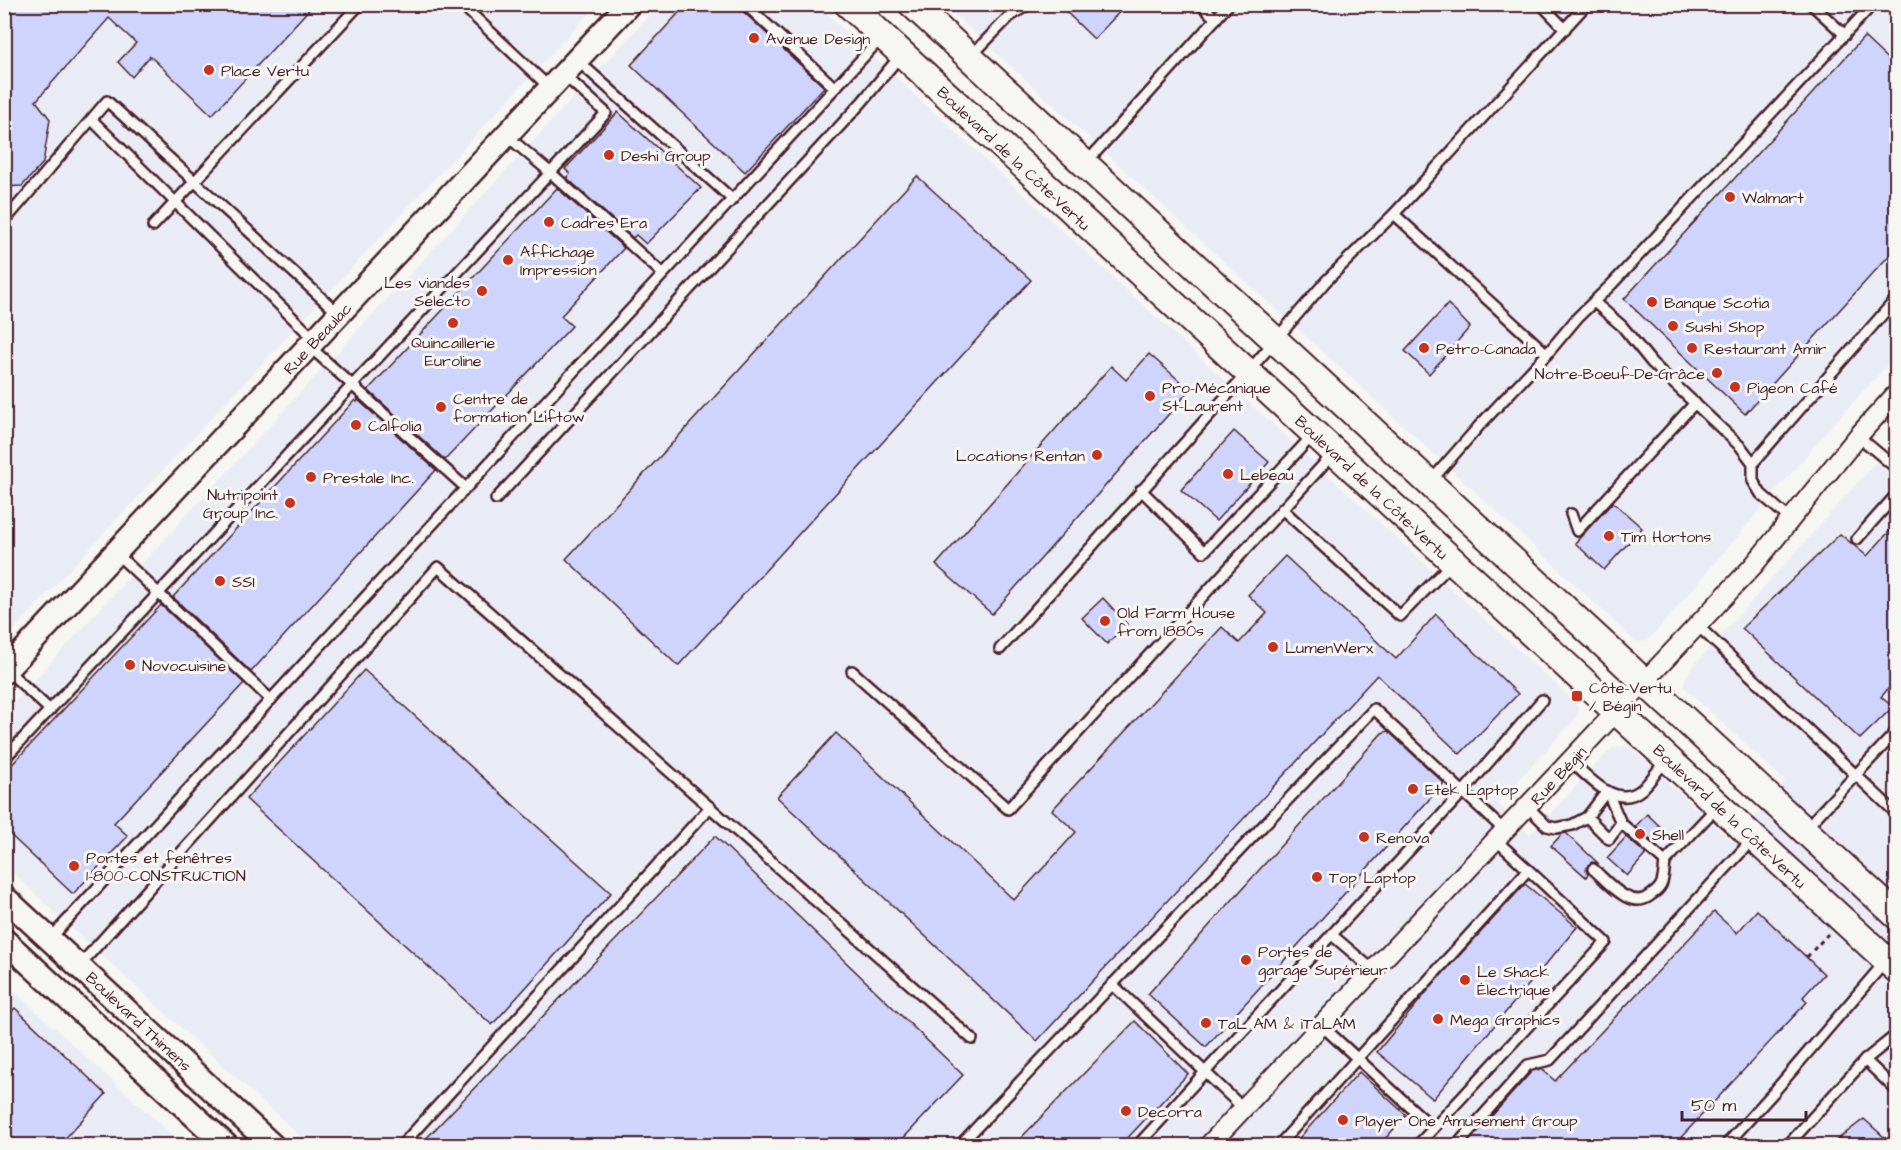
<svg xmlns="http://www.w3.org/2000/svg" width="1901" height="1150" font-family="'Architects Daughter',sans-serif">
<rect width="100%" height="100%" fill="#f6f6f2"/>
<filter id="ink" filterUnits="userSpaceOnUse"><feTurbulence type="fractalNoise" baseFrequency=".0167" numOctaves="2"/><feDisplacementMap in="SourceGraphic" scale="12" xChannelSelector="R" yChannelSelector="G"/><feConvolveMatrix kernelMatrix="1 2 1 2 8 2 1 2 1" color-interpolation-filters="sRGB"/></filter>
<g filter="url(#ink)">
<g fill="#eaecf5">
<path d="M5,5H597L5,639Z"/>
<path d="M659,5H817L1566,694L1577,705L1579,712L1574,720L1497,803L1530,835L1607,753L1613,748L1625,746L1631,748L1733,842L1785,781L1684,687L1685,679L1690,670L1896,440V1145H310L53,911L5,865L4,713Z"/>
<path d="M944,5H1896V356L1832,425L1657,631L1647,641H1635L1518,531Z"/>
<path d="M5,983L183,1145H5Z"/>
</g>
<g fill="#ced4fc" stroke="#4a1f2b" stroke-width="1.5">
<path d="M4,4H314L212,115L150,56L132,77L118,62L136,43L109,18L36,101L50,119L43,163L22,186L4,187Z"/>
<path d="M687,4H735L824,87L745,172L631,65Z"/>
<path d="M1058,4H1127L1094,39Z"/>
<path d="M1864,37L1896,67V248L1745,414L1624,299Z"/>
<path d="M618,112L701,188L646,244L636,235L633,238L567,178L570,174L565,169Z"/>
<path d="M917,176L1031,280L678,666L566,559Z"/>
<path d="M557,188L624,248L561,316L572,326L445,460L368,390Z"/>
<path d="M1448,304L1470,327L1429,374L1405,351Z"/>
<path d="M1149,354L1190,390L992,614L936,565L1111,366L1126,380Z"/>
<path d="M355,400L357,402L358,400L436,470L251,672L173,597Z"/>
<path d="M1234,431L1269,462L1216,521L1181,490Z"/>
<path d="M1613,502L1642,528L1604,570L1575,543Z"/>
<path d="M1896,524V680L1881,697L1893,707L1860,739L1742,628L1840,534L1867,556Z"/>
<path d="M1285,556L1396,659L1436,614L1518,694L1460,754L1377,675L1037,1041L777,797L836,733L1014,900L1076,832L1052,810L1222,627L1239,643L1267,613L1248,595Z"/>
<path d="M1103,598L1127,624L1107,644L1082,618Z"/>
<path d="M161,605L244,683L114,823L128,836L73,894L4,829V773Z"/>
<path d="M364,670L611,893L492,1025L246,799Z"/>
<path d="M1388,731L1444,783L1206,1047L1148,994L1382,733Z"/>
<path d="M1647,814L1666,832L1655,844L1635,827Z"/>
<path d="M1566,833L1598,863L1592,862L1588,865L1586,870L1588,874L1586,877L1551,846L1562,834Z"/>
<path d="M715,836L963,1075L896,1146H419Z"/>
<path d="M1626,837L1646,854L1627,876L1607,858Z"/>
<path d="M1525,884L1577,927L1433,1099L1377,1052L1435,982Z"/>
<path d="M1757,910L1824,974L1803,997L1807,1002L1673,1146H1465L1532,1071L1542,1069L1555,1081L1714,912L1737,933Z"/>
<path d="M15,1008L106,1094L58,1146H4V1019Z"/>
<path d="M1135,1021L1188,1074L1120,1146H1013Z"/>
<path d="M1359,1072L1406,1115L1379,1146H1292Z"/>
<path d="M1864,1119L1894,1146H1829Z"/>
</g>
<g fill="none" stroke-linecap="round" stroke-linejoin="round">
<defs>
<g id="service">
<path d="M461,4L550,88"/>
<path d="M745,4L835,88"/>
<path d="M1200,4L1216,19"/>
<path d="M1541,4L1565,29"/>
<path d="M1811,4L1845,35"/>
<path d="M971,56L1009,17L1029,4"/>
<path d="M577,60L732,199"/>
<path d="M92,120L314,339"/>
<path d="M506,135L551,173L663,274"/>
<path d="M1086,163L1229,4"/>
<path d="M1394,214L1547,354"/>
<path d="M4,224L8,217L107,101L339,314"/>
<path d="M153,226L360,4"/>
<path d="M1594,302L1622,326L1652,363L1741,447L1753,463V481L1761,494L1791,520"/>
<path d="M309,346L466,488"/>
<path d="M1858,436L1896,468"/>
<path d="M1753,463L1896,299"/>
<path d="M1430,482L1479,426L1547,354L1578,317L1613,283L1873,4"/>
<path d="M1141,490L1204,552L1313,435"/>
<path d="M496,499L862,102L900,56"/>
<path d="M1282,509L1400,616L1451,564"/>
<path d="M1571,514L1577,531L1695,403"/>
<path d="M1857,539L1896,495"/>
<path d="M116,553L271,700"/>
<path d="M1697,625L1896,813"/>
<path d="M1000,649L1248,372L1326,281L1394,214L1587,4"/>
<path d="M7,670L50,710"/>
<path d="M852,671L1008,809L1333,454"/>
<path d="M4,759L606,113L563,74"/>
<path d="M1571,761C1588,777 1617,811 1642,789C1651,781 1658,769 1666,760"/>
<path d="M1528,807L1547,826L1556,828L1572,825L1587,817L1607,791L1621,823L1665,862L1716,808"/>
<path d="M1587,817L1609,839L1621,823"/>
<path d="M1805,829L1896,732"/>
<path d="M1593,869C1607,881 1631,912 1651,895C1654,893 1659,889 1661,885C1664,879 1664,869 1665,862"/>
<path d="M1332,935L1373,970"/>
<path d="M50,939L881,38"/>
<path d="M79,966L438,567L972,1039"/>
<path d="M1112,984L1243,1108"/>
<path d="M1321,1025L1433,1128"/>
<path d="M1865,1060L1896,1090"/>
<path d="M401,1146L710,807"/>
<path d="M959,1146L1374,709L1505,831"/>
<path d="M1137,1146L1463,792L1542,700"/>
<path d="M1278,1146L1528,870"/>
<path d="M1417,1146L1606,942L1496,840"/>
<path d="M1456,1146L1528,1065L1550,1060L1752,840"/>
<path d="M1725,1146L1773,1093L1885,962"/>
<path d="M1787,1146L1865,1060L1896,1035"/>
</g>
<path id="minor" d="M1208,1146L1753,566L1858,436L1896,394"/>
<g id="tertiary">
<path d="M4,672L629,4"/>
<path d="M4,897L273,1146"/>
<path d="M4,940L227,1146"/>
</g>
<g id="secondary">
<path d="M848,4L1896,969"/>
<path d="M912,4L1896,915"/>
</g>
</defs>
<use href="#service" stroke="#4a1f2b" stroke-width="14"/>
<use href="#minor" stroke="#4a1f2b" stroke-width="22"/>
<use href="#tertiary" stroke="#4a1f2b" stroke-width="27"/>
<use href="#secondary" stroke="#4a1f2b" stroke-width="30"/>
<path stroke="#4a1f2b" stroke-width="3" stroke-dasharray="4.5 4.5" stroke-linecap="butt" d="M1807,957L1828,934"/>
<use href="#service" stroke="#f6f6f2" stroke-width="9"/>
<use href="#minor" stroke="#f6f6f2" stroke-width="18"/>
<use href="#tertiary" stroke="#f6f6f2" stroke-width="22"/>
<use href="#secondary" stroke="#f6f6f2" stroke-width="26"/>
</g>
</g>
<g fill="#c8321e" stroke="#f6f6f2" stroke-width="2">
<circle cx="754" cy="38" r="6"/>
<circle cx="209" cy="70" r="6"/>
<circle cx="609" cy="155" r="6"/>
<circle cx="1730" cy="197" r="6"/>
<circle cx="549" cy="222" r="6"/>
<circle cx="508" cy="260" r="6"/>
<circle cx="482" cy="291" r="6"/>
<circle cx="1652" cy="302" r="6"/>
<circle cx="453" cy="323" r="6"/>
<circle cx="1673" cy="326" r="6"/>
<circle cx="1424" cy="348" r="6"/>
<circle cx="1692" cy="348" r="6"/>
<circle cx="1717" cy="373" r="6"/>
<circle cx="1735" cy="387" r="6"/>
<circle cx="1150" cy="396" r="6"/>
<circle cx="441" cy="407" r="6"/>
<circle cx="356" cy="425" r="6"/>
<circle cx="1097" cy="455" r="6"/>
<circle cx="1228" cy="474" r="6"/>
<circle cx="311" cy="477" r="6"/>
<circle cx="290" cy="503" r="6"/>
<circle cx="1609" cy="536" r="6"/>
<circle cx="220" cy="581" r="6"/>
<circle cx="1105" cy="621" r="6"/>
<circle cx="1273" cy="647" r="6"/>
<circle cx="130" cy="665" r="6"/>
<rect x="1571" y="690" width="12" height="12" rx="3"/>
<circle cx="1413" cy="789" r="6"/>
<circle cx="1640" cy="834" r="6"/>
<circle cx="1364" cy="837" r="6"/>
<circle cx="74" cy="866" r="6"/>
<circle cx="1317" cy="877" r="6"/>
<circle cx="1246" cy="960" r="6"/>
<circle cx="1465" cy="980" r="6"/>
<circle cx="1438" cy="1019" r="6"/>
<circle cx="1206" cy="1023" r="6"/>
<circle cx="1126" cy="1111" r="6"/>
<circle cx="1343" cy="1120" r="6"/>
</g>
<g text-anchor="middle" stroke-width="6" stroke-linejoin="round" paint-order="stroke">
<g font-size="16" fill="#4a1f2b" stroke="#f6f6f2" text-anchor="start">
<text x="766" y="44">Avenue Design</text>
<text x="221" y="76">Place Vertu</text>
<text x="621" y="161">Deshi Group</text>
<text x="1742" y="203">Walmart</text>
<text x="561" y="228">Cadres Era</text>
<text x="520" y="257">Affichage<tspan x="520" dy="18">Impression</tspan></text>
<text x="470" y="288" text-anchor="end">Les viandes<tspan x="470" dy="18">Selecto</tspan></text>
<text x="1664" y="308">Banque Scotia</text>
<text x="1685" y="332">Sushi Shop</text>
<text x="453" y="348" text-anchor="middle">Quincaillerie<tspan x="453" dy="18">Euroline</tspan></text>
<text x="1436" y="354">Petro-Canada</text>
<text x="1704" y="354">Restaurant Amir</text>
<text x="1705" y="379" text-anchor="end">Notre-Boeuf-De-Grâce</text>
<text x="1162" y="393">Pro-Mécanique<tspan x="1162" dy="18">St-Laurent</tspan></text>
<text x="1747" y="393">Pigeon Café</text>
<text x="453" y="404">Centre de<tspan x="453" dy="18">formation Liftow</tspan></text>
<text x="368" y="431">Calfolia</text>
<text x="1085" y="461" text-anchor="end">Locations Rentan</text>
<text x="1240" y="480">Lebeau</text>
<text x="323" y="483">Prestale Inc.</text>
<text x="278" y="500" text-anchor="end">Nutripoint<tspan x="278" dy="18">Group Inc.</tspan></text>
<text x="1621" y="542">Tim Hortons</text>
<text x="232" y="587">SSI</text>
<text x="1117" y="618">Old Farm House<tspan x="1117" dy="18">from 1880s</tspan></text>
<text x="1285" y="653">LumenWerx</text>
<text x="142" y="671">Novocuisine</text>
<text x="1589" y="693">Côte-Vertu<tspan x="1589" dy="18">/ Bégin</tspan></text>
<text x="1425" y="795">Etek Laptop</text>
<text x="1652" y="840">Shell</text>
<text x="1376" y="843">Renova</text>
<text x="86" y="863">Portes et fenêtres<tspan x="86" dy="18">1-800-CONSTRUCTION</tspan></text>
<text x="1329" y="883">Top Laptop</text>
<text x="1258" y="957">Portes de<tspan x="1258" dy="18">garage Supérieur</tspan></text>
<text x="1477" y="977">Le Shack<tspan x="1477" dy="18">Électrique</tspan></text>
<text x="1450" y="1025">Mega Graphics</text>
<text x="1218" y="1029">TaL AM &amp; iTaLAM</text>
<text x="1138" y="1117">Decorra</text>
<text x="1355" y="1126">Player One Amusement Group</text>
</g>
<g font-size="16" fill="#4a1f2b" stroke="#f6f6f2">
<text transform="translate(1014 158) rotate(43)" y="6">Boulevard de la Côte-Vertu</text>
<text transform="translate(317 338) rotate(-47)" y="6">Rue Beaulac</text>
<text transform="translate(1372 487) rotate(43)" y="6">Boulevard de la Côte-Vertu</text>
<text transform="translate(1558 775) rotate(-47)" y="6">Rue Bégin</text>
<text transform="translate(1730 816) rotate(43)" y="6">Boulevard de la Côte-Vertu</text>
<text transform="translate(139 1021) rotate(43)" y="6">Boulevard Thimens</text>
</g>
</g>
<rect width="1901" height="1150" fill="none" stroke="#f6f6f2" stroke-width="24"/>
<rect x="12" y="12" width="1877" height="1126" fill="none" stroke="#4a1f2b" stroke-width="2" filter="url(#ink)"/>
<path d="M1682 1111v9h124v-9" fill="none" stroke="#4a1f2b" stroke-width="3"/>
<text x="1691" y="1111" font-size="18" fill="#4a1f2b" stroke="#f6f6f2" stroke-width="4.5" paint-order="stroke">50 m</text>
</svg>
